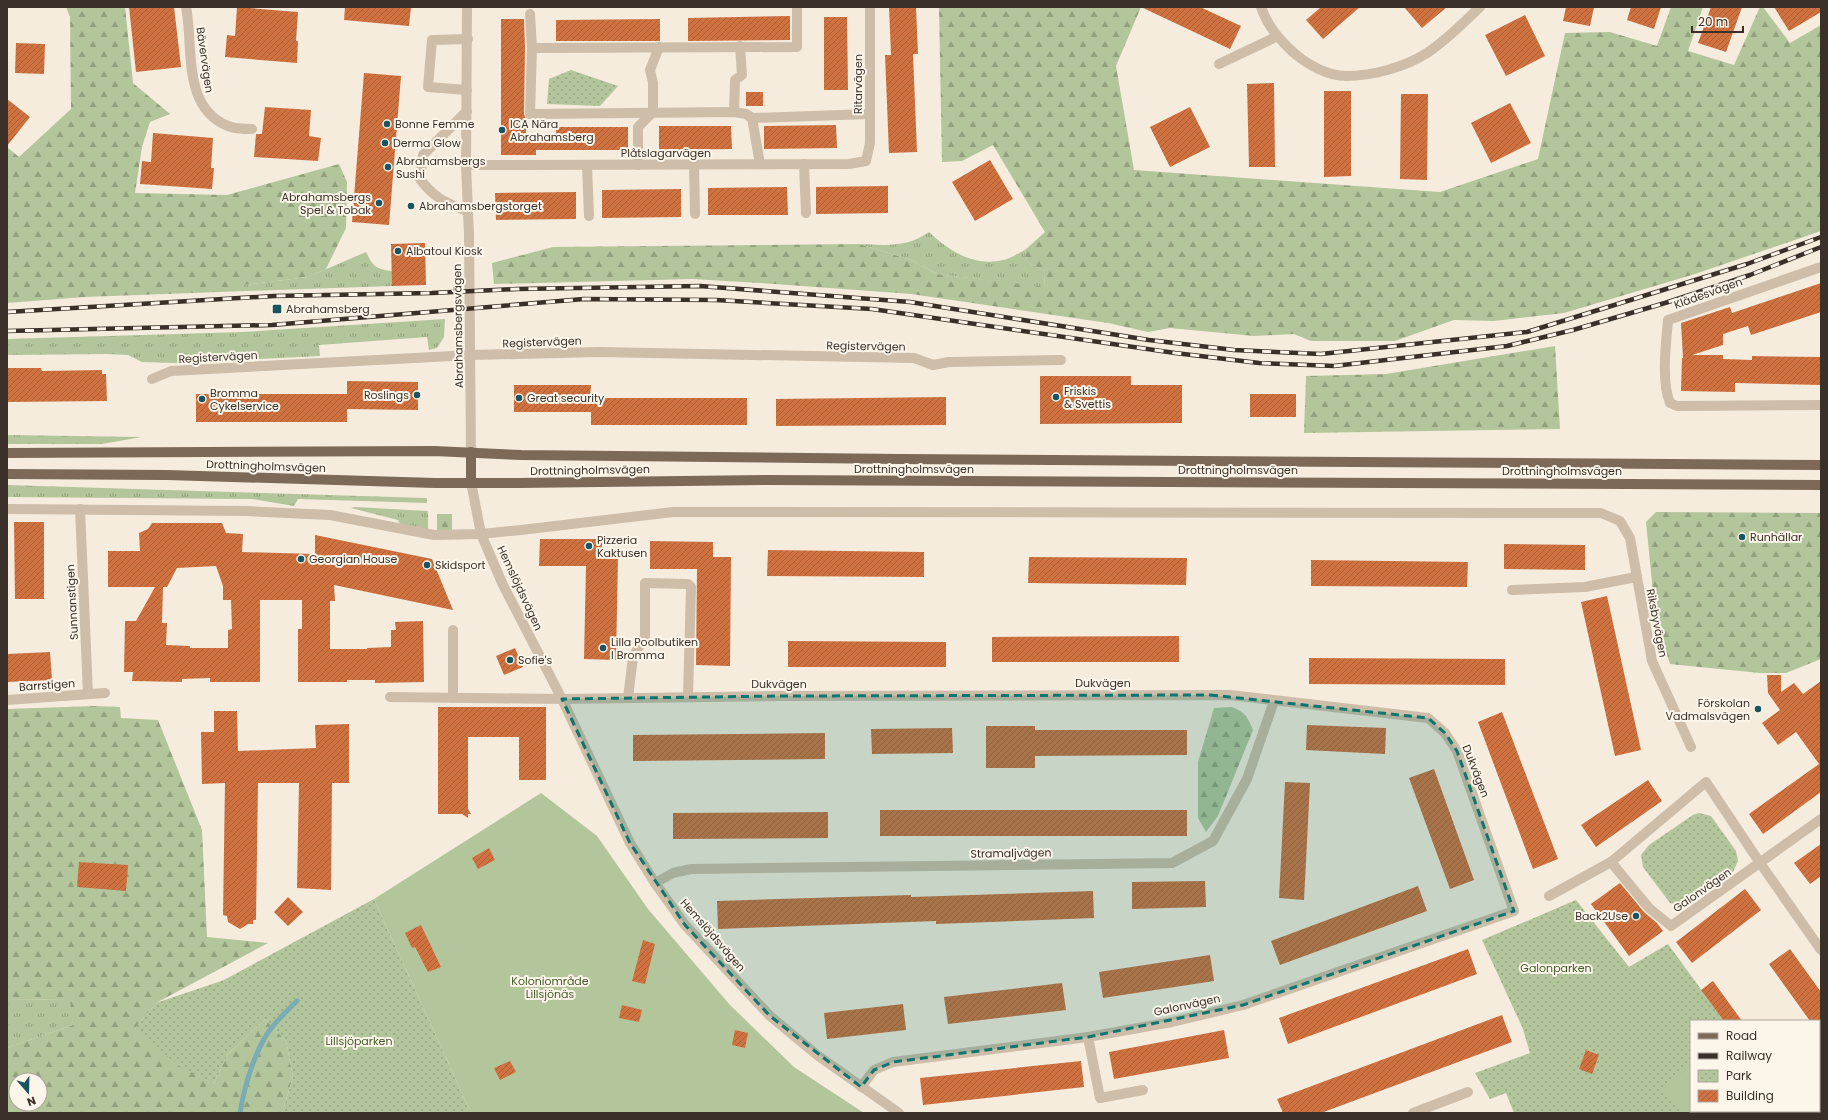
<svg xmlns="http://www.w3.org/2000/svg" width="1828" height="1120" font-family="Poppins,sans-serif">
<defs>
<pattern id="grass-tufts" width="24" height="20" patternUnits="userSpaceOnUse"><rect width="24" height="20" fill="#b3c59b"/><path d="M3 7l-1-3M5 7V3M7 7l1-3M15 17l-1-3M17 17v-4M19 17l1-3" fill="none" stroke="#93a07e"/></pattern>
<pattern id="forest-firs" width="22" height="20" patternUnits="userSpaceOnUse"><rect width="22" height="20" fill="#b3c59b"/><path d="M5 1l3.5 6h-7zM16 11l3.5 6h-7z" fill="#93a07e"/></pattern>
<pattern id="park-dots" width="8" height="8" patternUnits="userSpaceOnUse"><rect width="8" height="8" fill="#b3c59b"/><path d="M2 2h.1M6 6h.1" fill="none" stroke="#93a07e" stroke-width="1.8" stroke-linecap="round"/></pattern>
<pattern id="building-hatch" width="6" height="6" patternUnits="userSpaceOnUse"><rect width="6" height="6" fill="#d07240"/><path d="M-1 1l2-2M0 6l6-6M5 7l2-2" fill="none" stroke="#aa5e36"/></pattern>
</defs>
<rect width="100%" height="100%" fill="#f5ecdd"/>
<g fill="url(#grass-tufts)">
<path d="M929,232C949,251 974,267 1003,260C1010,259 1018,253 1025,250L1027,262L1045,271L1044,288L937,274L911,260L859,244C885,245 907,248 929,232Z"/>
<path d="M366,252C373,266 375,269 392,271V286L246,291L243,285L308,277Z"/>
<path d="M445,319L444,337L437,348L429,350L427,337L319,345L320,356L174,363L142,362L128,355L107,354L7,355V339L243,332Z"/>
<path d="M7,435L142,437L102,444H7Z"/>
<path d="M7,485L427,498V503L298,499L294,506L252,499L7,497Z"/>
<path d="M355,507L428,511V530L401,526L398,520L351,508Z"/>
<path d="M7,999L71,1000L73,1025L7,1048Z"/>
</g>
<g fill="url(#forest-firs)" fill-rule="evenodd">
<path d="M66,7H125L133,83L170,114L150,122L142,147L135,193L227,195L339,164L347,182L346,228L326,269L308,277L244,285L246,291L84,297L7,303V147L19,157L71,109L70,17Z"/>
<path d="M939,7H1141L1116,66L1134,170L1440,192L1538,159L1565,33L1610,32L1657,46L1671,7H1703L1688,51L1734,65L1760,7H1763L1790,43L1821,25V231L1695,274L1564,313L1494,321L1454,320L1395,341H1311L1294,334L1254,336L1170,328L1148,332L1108,323L911,294L775,284L692,279L494,284L492,263L553,247L859,244L911,260L937,274L1044,287L1045,271L1027,262L1025,250L1045,232L993,145L962,161L942,162Z"/>
<path d="M1555,346L1560,429L1304,433L1306,376L1386,374Z"/>
<path d="M1656,512L1821,513V659L1786,673H1760L1670,664L1656,622L1646,522Z"/>
<rect x="437" y="514" width="15" height="16"/>
<path d="M95,706L120,707L121,718L158,720L202,830L207,937L268,943L156,1003L134,1030L214,1083L228,1054L265,1019L286,1041L293,1077L282,1113H7V1048L73,1025L70,1000L7,999V709ZM16,1080H40V1104H16Z"/>
<path d="M1232,707C1245,712 1248,718 1253,730L1218,816L1206,832L1198,818V762L1214,708Z"/>
</g>
<g fill="url(#park-dots)">
<path d="M571,70L618,86L600,106L547,104L549,79Z"/>
<path d="M1699,813L1711,816L1736,851L1738,861L1733,872L1690,904L1677,905L1670,903L1643,867L1641,855L1649,845L1693,815Z"/>
<path d="M374,899L471,1113H282L293,1077L286,1041L265,1019L228,1054L214,1083L182,1068L134,1030L156,1003L224,980Z"/>
<path d="M1576,900L1629,967L1668,944L1724,1021H1691V1111H1790L1791,1113H1514L1506,1093L1490,1099L1475,1073L1530,1053L1523,1029L1482,940Z"/>
</g>
<g fill="#b3c59b">
<path d="M541,793L597,836L648,909L730,1005L794,1067L864,1113H471L374,899Z"/>
<path d="M1691,1065V1111H1740L1741,1113H1682L1662,1091Z"/>
</g>
<g fill="none" stroke-linecap="round" stroke-linejoin="round">
<path stroke="#79acb4" stroke-width="5" d="M240,1113C244,1088 252,1061 264,1039C272,1024 286,1012 297,1001"/>
</g>
<g fill="url(#building-hatch)" fill-rule="evenodd">
<path d="M129,7H174L181,67L136,72Z"/>
<path d="M237,7L298,12L296,41H298L297,63L225,57L227,35L235,36Z"/>
<path d="M345,7H411L409,26L344,20Z"/>
<path d="M889,7H916L918,54H913L917,152L889,153L885,55H891Z"/>
<path d="M1141,7H1200L1241,26L1230,49Z"/>
<path d="M1321,7H1360L1323,39L1306,20Z"/>
<path d="M1404,7H1447L1422,28Z"/>
<path d="M1566,7H1594L1590,26L1563,21Z"/>
<path d="M1631,7H1661L1654,29L1627,20Z"/>
<path d="M1711,7H1742L1726,52L1698,43Z"/>
<path d="M1774,7H1821V12L1789,31Z"/>
<path d="M1525,15L1545,56L1506,76L1485,35Z"/>
<path d="M790,16V40L688,41V18Z"/>
<path d="M824,17H847L848,90H824Z"/>
<path d="M501,19H524L525,48L524,114L526,119V135H556V127H628V150H536V155H501Z"/>
<path d="M660,19V41H556V20Z"/>
<path d="M16,43L45,44L44,74L15,73Z"/>
<path d="M364,73L401,76L389,225L352,222Z"/>
<path d="M1274,83L1275,167H1249L1247,84Z"/>
<path d="M1324,91H1351V176L1324,177Z"/>
<rect x="746" y="92" width="17" height="14"/>
<path d="M1401,94H1428L1427,180L1400,179Z"/>
<path d="M7,99L30,117L7,146Z"/>
<path d="M1510,103L1531,143L1491,163L1471,123Z"/>
<path d="M265,107L311,110L309,136L321,138L318,161L254,157L256,134H262Z"/>
<path d="M1190,107L1210,147L1170,167L1150,127Z"/>
<path d="M836,125L837,148L764,149V126Z"/>
<path d="M659,126H731L732,149L659,150Z"/>
<path d="M153,133L213,138L211,168H214L212,189L140,184L142,161L151,162Z"/>
<path d="M990,160L1013,199L975,221L952,182Z"/>
<path d="M888,186V213L816,214V187Z"/>
<path d="M787,187L788,215H708V188Z"/>
<path d="M681,189V217L602,218V190Z"/>
<path d="M576,192V219L496,220L495,193Z"/>
<path d="M425,243L426,285L392,286L391,244Z"/>
<path d="M1821,283V312L1751,335L1748,326L1723,334V345L1692,355H1723V359L1752,360V356L1821,357V385L1735,383V392L1681,391L1682,358H1683L1681,323L1730,307L1732,313Z"/>
<path d="M7,368H41L42,371L102,370V374H106L107,401L7,402Z"/>
<path d="M1040,376H1131V385H1182V423L1040,424Z"/>
<path d="M347,381L418,382V410L347,409V422H196V394H347Z"/>
<path d="M514,385H591L590,398H747V425H591V412H514Z"/>
<rect x="1250" y="394" width="46" height="23"/>
<path d="M946,397V425L776,426V399Z"/>
<path d="M14,522H44V599H15Z"/>
<path d="M152,523H222L226,533L243,534L242,552L315,554V535L432,559L453,610L334,585L335,601H330V649H367V648L391,647V630H396L395,622L423,621L424,682L375,683V680H347V682H298V629H302V600H260V682H210V678L182,679V682L132,681L133,672H124L125,621H136L155,587H108V551H140L139,533L148,529ZM216,566L223,586V600H231L232,629L228,630V648H190V646L166,645L167,623H162L163,587H167L177,568Z"/>
<path d="M540,539H602V555H618L616,660L584,659L586,566H539Z"/>
<path d="M650,541L713,542V557H731L730,666L696,665L697,569H650Z"/>
<path d="M1504,544L1585,545V570L1504,569Z"/>
<path d="M768,550L924,552V577L767,576Z"/>
<path d="M1029,557L1187,558L1186,585L1028,583Z"/>
<path d="M1311,560L1468,562L1467,587L1311,586Z"/>
<path d="M1607,596L1641,750L1615,756L1581,602Z"/>
<path d="M1179,636V662H992V637Z"/>
<path d="M788,641L946,642V667H788Z"/>
<path d="M515,648L523,667L504,675L496,656Z"/>
<path d="M50,652L52,680L7,682V654Z"/>
<path d="M1309,658L1505,659V685L1309,684Z"/>
<path d="M1767,675H1781V692L1794,683L1803,694L1821,681V792L1763,834L1749,814L1819,764L1796,732L1778,745L1762,723L1780,710L1768,693Z"/>
<path d="M438,707H546V780H519V737H468V809L471,814H468V818L462,814H438Z"/>
<path d="M214,711H237L238,751L316,748L315,725L349,724V783H332L331,890L297,888L299,783H258L256,920H253V924H248L240,929L228,922L227,916L223,915L225,783L202,784L201,732H214Z"/>
<path d="M1502,712L1558,859L1533,869L1478,722Z"/>
<path d="M1307,725L1386,728L1385,754L1306,750Z"/>
<path d="M986,726H1035V730H1187V755L1035,756V768H986Z"/>
<path d="M952,728L953,753L872,754L871,729Z"/>
<path d="M825,733V759L633,761V735Z"/>
<path d="M1434,769L1474,880L1450,889L1409,778Z"/>
<path d="M1648,780L1662,801L1596,847L1581,825Z"/>
<path d="M1285,782L1310,783L1304,900L1279,898Z"/>
<rect x="880" y="810" width="307" height="26"/>
<path d="M828,812V838L673,839V813Z"/>
<path d="M1821,844V876L1810,884L1794,863Z"/>
<path d="M489,848L495,860L478,869L472,858Z"/>
<path d="M79,862L128,865L126,891L77,887Z"/>
<path d="M1205,881L1206,907L1132,909V882Z"/>
<path d="M1620,883L1644,912L1657,923L1663,931L1629,956L1591,904Z"/>
<path d="M1418,886L1427,911L1280,965L1271,941Z"/>
<path d="M1745,889L1761,910L1692,963L1676,942Z"/>
<path d="M1093,891L1094,918L936,924V921L718,929L717,901L911,895V897Z"/>
<path d="M288,897L303,912L288,926L274,912Z"/>
<path d="M421,925L441,967L428,972L415,947L412,948L405,933Z"/>
<path d="M643,940L655,944L645,984L632,981Z"/>
<path d="M1468,949L1477,974L1288,1044L1279,1018Z"/>
<path d="M1790,949L1821,992V1021H1810L1769,964Z"/>
<path d="M1210,955L1214,981L1103,998L1099,972Z"/>
<path d="M1713,981L1742,1021H1724L1701,990Z"/>
<path d="M1062,983L1066,1010L948,1024L944,997Z"/>
<path d="M903,1004L906,1030L827,1039L824,1013Z"/>
<path d="M622,1005L642,1010L639,1022L619,1018Z"/>
<path d="M1502,1015L1512,1042L1321,1113H1283L1277,1099Z"/>
<path d="M735,1030L748,1033L745,1048L732,1045Z"/>
<path d="M1224,1030L1229,1058L1114,1079L1109,1052Z"/>
<path d="M1586,1050L1599,1055L1592,1074L1579,1069Z"/>
<path d="M510,1061L516,1072L500,1080L494,1068Z"/>
<path d="M1081,1061L1084,1087L923,1105L920,1078Z"/>
</g>
<g fill="none" stroke-linecap="round" stroke-linejoin="round">
<g stroke="#cebda8" stroke-width="10">
<path d="M186,7C194,46 181,107 228,126C235,129 245,129 252,129"/>
<path d="M467,7L466,165L469,235L471,452"/>
<path d="M1261,7C1268,27 1279,39 1294,53C1308,65 1328,76 1346,76C1373,76 1405,67 1427,53C1447,40 1463,23 1480,7"/>
<path d="M530,14L532,48L797,47V7"/>
<path d="M532,48L530,114L734,112L746,114L752,118L760,164"/>
<path d="M1219,64L1276,37"/>
<path d="M467,90L428,87L432,40L468,39"/>
<path d="M467,111L423,155L420,179C434,198 446,203 467,211"/>
<path d="M734,112L735,80L742,75L740,46"/>
<path d="M752,118L870,114"/>
<path d="M804,164L806,213"/>
<path d="M466,165L849,164L866,161L870,143V7"/>
<path d="M587,165L589,216"/>
<path d="M638,165V127L653,112V83L650,70L659,47"/>
<path d="M694,165L695,214"/>
<path d="M1821,267L1668,320C1666,344 1661,381 1670,403L1677,406L1821,405"/>
<path d="M152,379L171,371L471,355L600,352L914,358L933,365L949,362L1061,360"/>
<path d="M471,482L481,534L503,585L562,699L630,843L655,883L685,925L770,1016L817,1055L899,1113"/>
<path d="M7,509L246,511L330,515L434,535L481,534L521,530L673,512L1601,513L1620,521L1630,538L1652,661L1691,747"/>
<path d="M80,509L88,694"/>
<path d="M1512,590L1585,587L1636,577"/>
<path d="M453,630V698"/>
<path d="M390,697L562,699L780,696L1230,695L1428,718L1445,733L1457,751L1514,911L1243,1005L1172,1022L1088,1037L893,1062L874,1070L861,1087"/>
<path d="M628,698L633,657L645,636V583L688,584L691,587L688,697"/>
<path d="M7,700L105,693"/>
<path d="M1611,862L1706,782L1760,863L1821,950"/>
<path d="M655,883L673,873L691,869L1172,863L1213,841L1247,779L1274,701"/>
<path d="M1549,896L1611,862L1649,908L1671,926L1821,819"/>
<path d="M1088,1037L1100,1098L1143,1090"/>
<path d="M1819,1096L1821,1094"/>
<path d="M1413,1113L1468,1092"/>
</g>
<g stroke="#7d6958" stroke-width="10">
<path d="M7,453L434,451L521,455L900,459L1821,465"/>
<path d="M7,474L167,475L435,483H518L767,480L1821,485"/>
<path d="M471,482V452"/>
</g>
<defs>
<g id="rail">
<path d="M7,312L274,296L432,293L517,289L700,286L910,302L1149,340L1234,350L1321,354L1527,332L1747,264L1821,237"/>
<path d="M7,331L272,325L584,299L716,300L872,309L1175,353L1259,363L1334,366L1507,346L1573,330L1665,303L1750,275L1821,247"/>
</g>
</defs>
<use href="#rail" stroke="#3a3029" stroke-width="4.5"/>
<use href="#rail" stroke="#fbf5ea" stroke-width="3" stroke-dasharray="9" stroke-linecap="butt"/>
</g>
<path fill="#0f766e" fill-opacity="0.2" stroke="#0f766e" stroke-width="3" stroke-dasharray="8 5" stroke-linejoin="round" d="M1210,695L1428,718L1445,733L1457,751L1514,911L1243,1005L1088,1037L893,1062L874,1070L861,1087L770,1016L685,925L630,843L562,699L780,696Z"/>
<g fill="#1a5460" stroke="#fbf5ea" stroke-width="1.5">
<circle cx="387" cy="124" r="4"/>
<circle cx="502" cy="130" r="4"/>
<circle cx="385" cy="143" r="4"/>
<circle cx="388" cy="167" r="4"/>
<circle cx="379" cy="203" r="4"/>
<circle cx="411" cy="206" r="4"/>
<circle cx="398" cy="251" r="4"/>
<rect x="272" y="304" width="10" height="10" rx="2"/>
<circle cx="417" cy="395" r="4"/>
<circle cx="1056" cy="397" r="4"/>
<circle cx="519" cy="398" r="4"/>
<circle cx="202" cy="399" r="4"/>
<circle cx="1742" cy="537" r="4"/>
<circle cx="589" cy="546" r="4"/>
<circle cx="301" cy="559" r="4"/>
<circle cx="427" cy="565" r="4"/>
<circle cx="603" cy="648" r="4"/>
<circle cx="510" cy="660" r="4"/>
<circle cx="1758" cy="709" r="4"/>
<circle cx="1636" cy="916" r="4"/>
</g>
<g text-anchor="middle" stroke-width="4" stroke-linejoin="round" paint-order="stroke">
<g font-size="11" fill="#3a3029" stroke="#fbf5ea">
<text transform="translate(205 60) rotate(82)" y="4">Bävervägen</text>
<text transform="translate(858 84) rotate(-90)" y="4">Ritarvägen</text>
<text x="666" y="157">Plåtslagarvägen</text>
<text transform="translate(1708 293) rotate(-20)" y="4">Klädesvägen</text>
<text transform="translate(458 326) rotate(-91)" y="4">Abrahamsbergsvägen</text>
<text transform="translate(542 342) rotate(-2)" y="4">Registervägen</text>
<text transform="translate(866 346) rotate(1)" y="4">Registervägen</text>
<text transform="translate(218 357) rotate(-3)" y="4">Registervägen</text>
<text transform="translate(266 466) rotate(2)" y="4">Drottningholmsvägen</text>
<text x="914" y="473">Drottningholmsvägen</text>
<text transform="translate(590 470) rotate(-1)" y="4">Drottningholmsvägen</text>
<text x="1238" y="474">Drottningholmsvägen</text>
<text x="1562" y="475">Drottningholmsvägen</text>
<text transform="translate(520 588) rotate(65)" y="4">Hemslöjdsvägen</text>
<text transform="translate(72 602) rotate(-93)" y="4">Sunnanstigen</text>
<text transform="translate(1657 623) rotate(79)" y="4">Riksbyvägen</text>
<text x="1103" y="687">Dukvägen</text>
<text x="779" y="688">Dukvägen</text>
<text transform="translate(47 685) rotate(-4)" y="4">Barrstigen</text>
<text transform="translate(1476 771) rotate(69)" y="4">Dukvägen</text>
<text transform="translate(1011 853) rotate(-1)" y="4">Stramaljvägen</text>
<text transform="translate(1702 890) rotate(-35)" y="4">Galonvägen</text>
<text transform="translate(713 935) rotate(49)" y="4">Hemslöjdsvägen</text>
<text transform="translate(1187 1005) rotate(-12)" y="4">Galonvägen</text>
</g>
<g font-size="11" fill="#3a3029" stroke="#fbf5ea" text-anchor="start">
<text x="395" y="128">Bonne Femme</text>
<text x="510" y="128">ICA Nära<tspan x="510" dy="13">Abrahamsberg</tspan></text>
<text x="393" y="147">Derma Glow</text>
<text x="396" y="165">Abrahamsbergs<tspan x="396" dy="13">Sushi</tspan></text>
<text x="371" y="201" text-anchor="end">Abrahamsbergs<tspan x="371" dy="13">Spel &amp; Tobak</tspan></text>
<text x="419" y="210">Abrahamsbergstorget</text>
<text x="406" y="255">Albatoul Kiosk</text>
<text x="286" y="313">Abrahamsberg</text>
<text x="1064" y="395">Friskis<tspan x="1064" dy="13">&amp; Svettis</tspan></text>
<text x="210" y="397">Bromma<tspan x="210" dy="13">Cykelservice</tspan></text>
<text x="409" y="399" text-anchor="end">Roslings</text>
<text x="527" y="402">Great security</text>
<text x="1750" y="541">Runhällar</text>
<text x="597" y="544">Pizzeria<tspan x="597" dy="13">Kaktusen</tspan></text>
<text x="309" y="563">Georgian House</text>
<text x="435" y="569">Skidsport</text>
<text x="611" y="646">Lilla Poolbutiken<tspan x="611" dy="13">I Bromma</tspan></text>
<text x="518" y="664">Sofie's</text>
<text x="1750" y="707" text-anchor="end">Förskolan<tspan x="1750" dy="13">Vadmalsvägen</tspan></text>
<text x="1628" y="920" text-anchor="end">Back2Use</text>
</g>
<g font-size="11" fill="#445b2a" stroke="#fbf5ea">
<text x="1556" y="972">Galonparken</text>
<text x="550" y="985">Koloniområde<tspan x="550" dy="13">Lillsjönäs</tspan></text>
<text x="359" y="1045">Lillsjöparken</text>
</g>
</g>
<rect width="1828" height="1120" fill="none" stroke="#3a3029" stroke-width="16"/>
<rect x="1690" y="1020" width="130" height="92" fill="#fbf5ea" stroke="#aea69d"/>
<rect x="1698" y="1033" width="20" height="6" fill="#7d6958" stroke="#aea69d"/>
<text x="1726" y="1040" font-size="12" fill="#3a3029">Road</text>
<rect x="1698" y="1053" width="20" height="6" fill="#3a3029" stroke="#aea69d"/>
<text x="1726" y="1060" font-size="12" fill="#3a3029">Railway</text>
<rect x="1698" y="1070" width="20" height="12" fill="url(#park-dots)" stroke="#aea69d"/>
<text x="1726" y="1080" font-size="12" fill="#3a3029">Park</text>
<rect x="1698" y="1090" width="20" height="12" fill="url(#building-hatch)" stroke="#aea69d"/>
<text x="1726" y="1100" font-size="12" fill="#3a3029">Building</text>
<g transform="translate(28 1092) rotate(160)"><circle r="19" fill="#fbf5ea" stroke="#aea69d"/>
<path d="M0-3L7 15L0 10L-7 15Z" fill="#1a5460"/>
<text y="-6" font-size="11" font-weight="bold" text-anchor="middle" fill="#3a3029">N</text>
</g>
<path d="M1692 26v6h51v-6" fill="none" stroke="#3a3029" stroke-width="2"/>
<text x="1698" y="26" font-size="12" fill="#3a3029" stroke="#fbf5ea" stroke-width="3" paint-order="stroke">20 m</text>
</svg>
